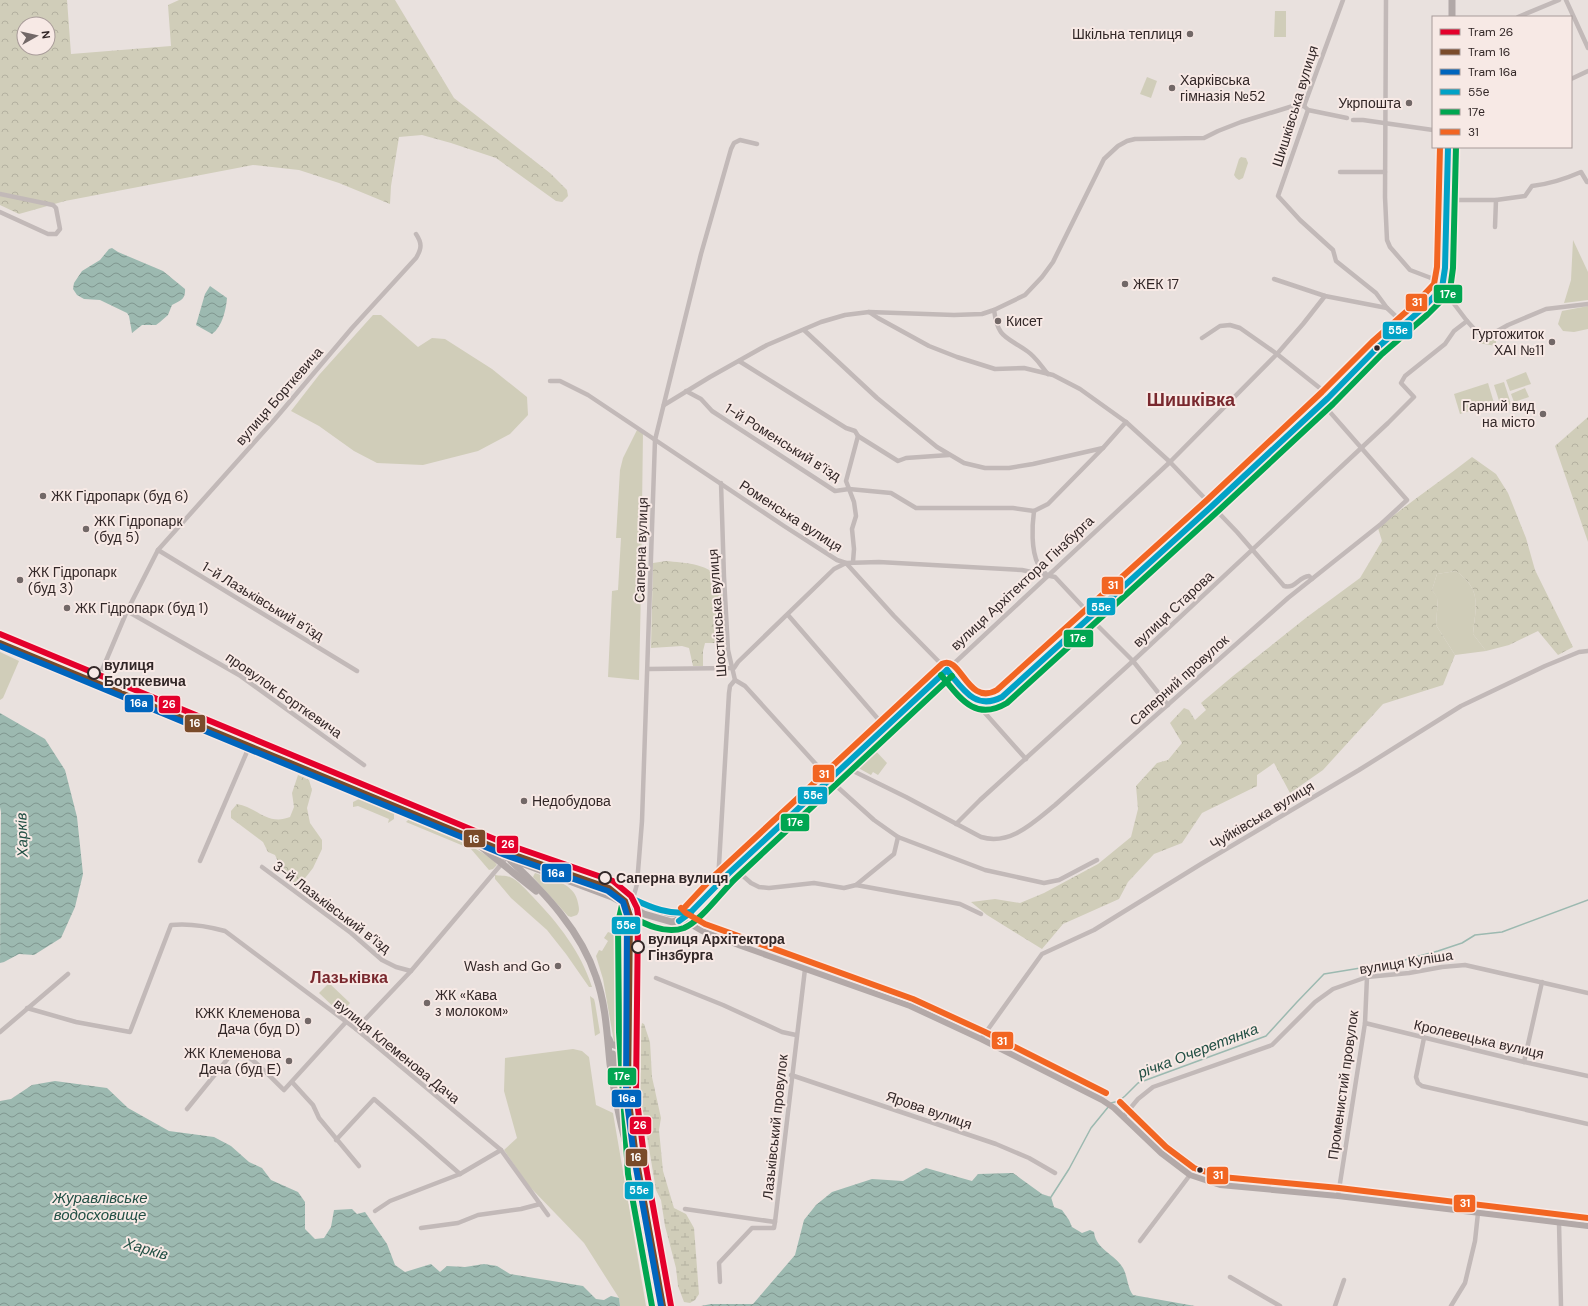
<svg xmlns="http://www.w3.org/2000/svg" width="1588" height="1306" font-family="'DM Sans',sans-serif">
<defs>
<pattern id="forest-crowns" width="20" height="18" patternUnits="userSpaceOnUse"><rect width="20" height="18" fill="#d0cdb9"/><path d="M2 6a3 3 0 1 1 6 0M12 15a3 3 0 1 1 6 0" fill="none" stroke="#b3b09f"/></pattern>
<pattern id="wetland-marsh" width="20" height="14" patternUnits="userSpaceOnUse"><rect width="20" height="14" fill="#d0cdb9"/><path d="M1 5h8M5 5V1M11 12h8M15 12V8" fill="none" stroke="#b3b09f"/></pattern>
<pattern id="water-waves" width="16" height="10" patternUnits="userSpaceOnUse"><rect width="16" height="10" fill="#9cb9b0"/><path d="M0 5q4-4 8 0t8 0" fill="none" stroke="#80968f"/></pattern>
</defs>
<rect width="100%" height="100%" fill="#e9e1de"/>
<g fill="#d0cdb9">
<path d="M1275,11H1286V37H1274Z"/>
<path d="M1147,77L1157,81L1151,98L1140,94Z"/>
<path d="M1241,157L1246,158L1248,163L1243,178L1239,180L1236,178L1234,175L1239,159Z"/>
<path d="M1573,240L1588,272V300L1564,303L1571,280Z"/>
<path d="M1588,306V329L1574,332L1563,331L1558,324L1562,311Z"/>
<path d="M373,315H381L418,347L432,338L445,339L492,369L527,397L528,415L510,434L478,451L423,465L377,463L354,451L319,426L291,411L319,375Z"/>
<path d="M1496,336V346L1478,343L1480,338Z"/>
<path d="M1526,372L1531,384L1510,391L1506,380Z"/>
<path d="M1504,382L1511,404L1501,407L1494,385Z"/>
<path d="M1488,383L1494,403L1460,414L1454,394Z"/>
<path d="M1525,388L1529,397L1514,402L1511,394Z"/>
<path d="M638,428L643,431L641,589L639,680L608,677L612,591L618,590L621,538H616L620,470L623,458Z"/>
<path d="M1456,571C1482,590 1476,605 1473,634L1486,651L1455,655L1436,625L1438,599L1432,590L1437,574Z"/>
<path d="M0,652L19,661L3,698L0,700Z"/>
<path d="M872,747L887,763L878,775L873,772L871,775L853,765Z"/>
<path d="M359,799L394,812V819L388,823L389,819L358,806L353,807V802Z"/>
<path d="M409,819C426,827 491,851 497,865L493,869L489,870L471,849L406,822Z"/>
<path d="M535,873C551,879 575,883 578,903C579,908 580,911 577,915L571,917L568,916L533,877Z"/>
<path d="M495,875C499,876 505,875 510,877C518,880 527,891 533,897C558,923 581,952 592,987H589L566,954L547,930L511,898L495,879Z"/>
<path d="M616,923L619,924C616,944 611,960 621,979L620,1043L614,1042L603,979L596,956L599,950L602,951L608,941L604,938L608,932L611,933Z"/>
<path d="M329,983L350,1003L341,1014L319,993Z"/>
<path d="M590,996L594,999L595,1003L600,1033L595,1036Z"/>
<path d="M573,1049L582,1051L589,1057L596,1105L613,1113L646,1306H620L619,1298L584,1243L528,1185L504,1150L517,1138L504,1091L505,1058Z"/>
</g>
<g fill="url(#forest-crowns)" fill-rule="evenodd">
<path d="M0,0H67L71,54L171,46L168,5L179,0H395L454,98L550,173L567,190L568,196L562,202L556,201L496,158L451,143L422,135L399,137L391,186L390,204L339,183L299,170L253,165L65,201L19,214L0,205ZM24,24H48V48H24Z"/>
<path d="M1588,417V542L1555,446Z"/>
<path d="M1472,457L1496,474L1508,493L1526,538L1535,570L1573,647L1558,655L1538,631L1509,645L1486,651L1473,634C1476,605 1482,590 1456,571L1437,574L1432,590L1438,598L1436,625L1455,655L1443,685L1383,704L1323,770L1290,793L1274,763L1257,775V786L1202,813L1182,843L1154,854L1128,882L1119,899L1063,924L1042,949L987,915L971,902L995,899L1020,903L1044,893L1098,864L1131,837L1138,809L1136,786L1157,763L1168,760L1182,743L1170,723L1184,708L1189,710L1195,720L1206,710L1201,703L1233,676L1307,617L1360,578L1382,541L1378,528C1408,503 1441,481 1472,457Z"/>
<path d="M666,561C684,563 713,563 721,583L726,637L721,643H705L703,651V666H693L689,648L682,646L651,648L653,563Z"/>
<path d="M298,775L309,780L312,790L307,808L310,823L322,840V849L313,868L302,882L295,884L282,870L275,855L268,852L263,842L231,818V811L237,804C257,807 267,826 290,817L294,807L292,793Z"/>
</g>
<path fill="url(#wetland-marsh)" d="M642,1023L644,1024L650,1042L652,1077L661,1118L659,1130L663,1171L674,1208L686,1214L694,1228L699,1294L695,1300L690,1303L684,1302L678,1286L676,1268L665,1226L661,1200L656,1190L643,1112L639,1101L638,1087L641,1068L639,1035Z"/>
<g fill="url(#water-waves)">
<path d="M112,248L118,252L163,271L185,289C186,300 179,301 172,305L168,315L160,322L156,325H142L132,333L129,316L127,313L100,300L84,299L77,295L73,289L74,283L82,271L100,260L109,249Z"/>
<path d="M210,286L227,298C226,310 222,327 212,334L196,325L205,294Z"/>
<path d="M0,713L45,739L65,770L77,817L83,874L75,907L61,938L34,955L19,954L4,962L0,963L1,812L0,807Z"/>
<path d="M55,1081L107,1088L128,1108L169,1131L214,1137L231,1146L249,1162L262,1168L271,1180L298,1192L305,1202V1229L315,1239L324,1238L331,1227L334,1210L352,1209L357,1214L365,1212L387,1244L395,1265L405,1272L431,1264L440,1272L447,1266L465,1267L484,1264L497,1266L510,1274L583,1286L596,1299L604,1300L611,1296L619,1298L620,1306H0V1101L11,1099L32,1085Z"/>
<path d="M926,1168L972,1181L978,1174L1013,1173L1042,1194L1051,1197L1054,1207L1062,1210L1069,1220L1072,1227L1082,1233L1090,1230L1094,1232C1096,1250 1115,1254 1123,1268C1128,1277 1127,1287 1133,1295L1195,1306H701L711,1304H753L795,1255L804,1220L816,1205L832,1192L872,1179L903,1181Z"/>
</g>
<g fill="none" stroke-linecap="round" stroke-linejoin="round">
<g stroke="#9cb9b0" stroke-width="1.5">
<path d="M1111,1103L1119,1101L1125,1096L1138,1083L1266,1036L1297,1002L1324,974L1397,962L1438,951L1462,943L1475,935L1502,932L1588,900"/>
<path d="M1051,1197L1069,1169L1091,1128L1109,1106"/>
</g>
<g stroke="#c2b9b8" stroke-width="4.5">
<path d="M1386,0L1385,197L1387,240L1390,247L1410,270L1431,278L1442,288L1467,321L1477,332L1485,336L1492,334L1508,325L1546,309L1588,304"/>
<path d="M1566,0L1588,48"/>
<path d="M1518,17L1559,0"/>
<path d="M1571,79L1588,71"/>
<path d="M1304,106L1308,110L1278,196L1300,220L1333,250L1336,261L1376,293L1387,308L1404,324"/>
<path d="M1304,106L1343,0"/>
<path d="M1308,110L1347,118"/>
<path d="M1353,120H1363L1433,130"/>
<path d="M1340,172H1385"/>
<path d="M0,194L53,205L56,208L60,229L56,234H48L0,212"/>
<path d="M1447,200H1496L1525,196L1532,186C1550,184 1565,179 1581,172L1587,182H1588"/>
<path d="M1495,227L1496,200"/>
<path d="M1274,279L1325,296L1387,308"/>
<path d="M994,310C998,339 1006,336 1027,351C1036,357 1041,366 1048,374"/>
<path d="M869,312L878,318L929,346L957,357L995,369L1024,368L1053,375L1080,389L1126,422L1170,462L1237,532L1284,586C1296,589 1298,577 1309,576L1312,579"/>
<path d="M804,330L877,398L937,447L964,463L985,468H1009L1033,464L1103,448"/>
<path d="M1202,338L1220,326L1230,325L1240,328L1277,354L1321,389L1328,398"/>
<path d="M739,361L846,428L855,431L858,436L898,461L906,458L949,455"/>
<path d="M550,381H560L588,395L784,526L837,560L846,563L879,562L1022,570L1055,577L1085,609L1089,617L1133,661L1168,705"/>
<path d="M686,391L701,399L712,411L835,491L849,489L891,493L916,508H1013L1034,511L1048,504L1103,448L1126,422"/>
<path d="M664,405L710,377L767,345L821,322L845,315L869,312L954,315L982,314L994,310L1025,295L1042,277L1053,262L1104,159L1118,146L1127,141L1135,139L1204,138L1218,131L1241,122L1293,106H1304"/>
<path d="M1034,511C1032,526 1031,550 1038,564C1040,568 1045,573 1048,576"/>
<path d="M158,550L357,671"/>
<path d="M853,562L854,549L852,529L856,516L854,502L846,481L858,436"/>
<path d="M127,611L239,675L364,765"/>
<path d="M788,615L885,727"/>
<path d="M648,669L734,668L738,662L834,569L846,563L894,616L947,670L1170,462L1277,354L1303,324L1325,296"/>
<path d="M735,680L745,686L833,783L874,820L898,837L985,870L1044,883L1059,880L1097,860"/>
<path d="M97,682L127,611L158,550L275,419L352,328L416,258C422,248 422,243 416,234"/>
<path d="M977,701L985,713L1026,759"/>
<path d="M844,765L847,768L906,797L981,837C1010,846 1034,822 1055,805L1288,598L1381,524L1407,500L1322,403"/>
<path d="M956,824L980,800L1133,661L1388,423L1414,397L1401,383L1405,376L1445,344L1454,331L1467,321"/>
<path d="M200,861L249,747"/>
<path d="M262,867L351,933L382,960L396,967L411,971"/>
<path d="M734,868L751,883L759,887L769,888L814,883L844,888L856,885L894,854L898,837"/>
<path d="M718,882L729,693L730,686L735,680L728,650L724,577L721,483"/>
<path d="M856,885L960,904L981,914"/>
<path d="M633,899L637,884L642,821L655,440L701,254L731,149L734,143L740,140L757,144"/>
<path d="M656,978L723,1005L782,1032L796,1035"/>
<path d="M27,1008L76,1022L130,1032L171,925C190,923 207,926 225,931L356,1029L501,1150L548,1215"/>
<path d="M1365,1023L1524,1062L1588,1076"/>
<path d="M356,1029L411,971L504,861"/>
<path d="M0,1032L68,974"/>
<path d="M1424,1038L1416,1077L1418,1083L1422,1086L1588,1124"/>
<path d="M981,1039L1042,954L1094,930L1201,864L1359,770L1461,706L1545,666L1579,652L1588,651"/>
<path d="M1524,1062L1542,982"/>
<path d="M791,1075L996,1144L1029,1158L1055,1173"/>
<path d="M292,1082L313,1105L319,1118L359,1166"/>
<path d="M187,1109L234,1051C245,1048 275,1082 284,1090L346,1022"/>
<path d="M1123,1117L1138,1099L1153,1087L1272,1045L1315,1002L1333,989L1367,977L1409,973L1442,967L1465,965L1588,993"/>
<path d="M336,1140L374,1099L460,1174"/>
<path d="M1338,1196L1365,1023L1367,977"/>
<path d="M685,1209L775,1222L805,969"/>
<path d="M375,1211L390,1201L460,1174L501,1150"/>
<path d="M1559,1223L1561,1306"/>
<path d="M421,1228L458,1223L478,1215L521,1209L540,1204"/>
<path d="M1140,1241L1190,1175"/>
<path d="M1230,1277L1280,1306"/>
<path d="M720,1282L719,1263L752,1228H774L775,1222"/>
<path d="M1335,1306L1344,1280"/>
<path d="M1451,1306L1465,1283L1475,1241L1478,1213"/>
</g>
<path stroke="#b3a9a8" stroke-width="6" d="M678,917L702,931L741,946L910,1006L981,1039L1102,1100L1114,1108L1161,1153L1190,1175L1220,1185L1338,1196L1588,1226"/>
<g stroke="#b1a8a7" stroke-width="7">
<path d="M1452,17V0"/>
<path d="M0,642L249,747L461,834L508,858L612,897L644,914L672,922L681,920L687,916L718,883L885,727L947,670C963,687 977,715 1002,697L1212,506L1328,398L1377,348L1422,309L1442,288L1445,268L1448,147"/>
<path d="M489,844L603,884L648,906L668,913L680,914L691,912"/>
<path d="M479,845L536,891"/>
<path d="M511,861C545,893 581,931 596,977C606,1005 607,1035 610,1064C614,1091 619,1118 626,1144"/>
<path d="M633,899L626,923L627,1032L629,1048L636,1174L660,1306"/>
<path d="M609,1039L611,1044L617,1046L626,1041"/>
<path d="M613,1054L620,1082"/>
<path d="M625,1125L622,1086L626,1044"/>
<path d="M626,1139L633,1164"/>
</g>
<defs>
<g id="bus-1">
<path d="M947,670C963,689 975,711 1002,697L1212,506L1328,398L1377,348L1422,309L1442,288L1445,268L1448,147"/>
<path d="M679,921L690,913L727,875L947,670"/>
<path d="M660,1306L636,1174L627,1032L626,923L633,899C652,908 669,915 691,912"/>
</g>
<g id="bus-2">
<path d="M941,675C960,698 975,722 1007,703L1217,512L1333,404L1382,354L1427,315L1448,294L1450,290L1453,268L1456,147"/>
<path d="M622,905L618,923L619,1032L628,1174L652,1306"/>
<path d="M626,914C643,923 664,935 684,928C701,921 722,891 736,878C808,810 880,743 952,676"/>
</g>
<g id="bus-3">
<path d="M685,907L713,877L942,664C961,654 967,707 997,690L1207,500L1322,392L1372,342L1416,303L1434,284L1437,267L1440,147"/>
<path d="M681,908L686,913L705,924L913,999L985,1032L1106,1093"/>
<path d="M1120,1102L1166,1147L1194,1168L1222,1177L1339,1188L1588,1218"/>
</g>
</defs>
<use href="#bus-1" stroke="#f7e9e5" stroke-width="9"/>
<use href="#bus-2" stroke="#f7e9e5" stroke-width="9"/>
<use href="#bus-3" stroke="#f7e9e5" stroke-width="9"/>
<use href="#bus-1" stroke="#02a2c6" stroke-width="6"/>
<use href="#bus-2" stroke="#00a651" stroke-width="6"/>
<use href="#bus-3" stroke="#f26522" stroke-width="6"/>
<defs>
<path id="tram-1" d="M0,634L509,845L613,881L631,896L637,908L638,915L636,1093L644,1156L671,1306"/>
<path id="tram-2" d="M0,643L506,852L609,888L625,901L630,916L628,1094L636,1157L663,1306"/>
<path id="tram-3" d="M0,646L505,855L608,891L623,902L627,915L626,1094L634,1157L661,1306"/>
</defs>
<use href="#tram-1" stroke="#f7e9e5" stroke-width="9"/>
<use href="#tram-2" stroke="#f7e9e5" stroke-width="9"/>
<use href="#tram-3" stroke="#f7e9e5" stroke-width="9"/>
<use href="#tram-1" stroke="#e4002b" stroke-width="6"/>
<use href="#tram-2" stroke="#7a4b2a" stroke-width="6"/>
<use href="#tram-3" stroke="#0065bd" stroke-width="6"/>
</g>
<g fill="#726867" stroke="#f7e9e5" stroke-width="1.5">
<circle cx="1190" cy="34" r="4"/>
<circle cx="1172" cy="88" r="4"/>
<circle cx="1409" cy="103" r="4"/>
<circle cx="1125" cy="284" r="4"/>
<circle cx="998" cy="321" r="4"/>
<circle cx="1552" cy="342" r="4"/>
<circle cx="1543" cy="414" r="4"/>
<circle cx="43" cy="496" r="4"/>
<circle cx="86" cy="529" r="4"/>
<circle cx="20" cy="580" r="4"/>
<circle cx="67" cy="608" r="4"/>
<circle cx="524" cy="801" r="4"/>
<circle cx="558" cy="966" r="4"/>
<circle cx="427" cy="1003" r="4"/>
<circle cx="308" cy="1021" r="4"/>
<circle cx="289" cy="1061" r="4"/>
</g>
<g fill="#322727" stroke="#f7e9e5" stroke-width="1.5">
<circle cx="1377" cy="348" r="3.5"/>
<circle cx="1200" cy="1170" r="3.5"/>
</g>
<g fill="#f7e9e5" stroke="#322727" stroke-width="2">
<circle cx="94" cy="673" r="6"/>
<circle cx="605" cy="878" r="6"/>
<circle cx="638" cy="947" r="6"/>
</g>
<g text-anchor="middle" stroke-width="4" stroke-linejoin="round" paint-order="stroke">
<g font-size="14" fill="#322727" stroke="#f7e9e5" text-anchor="start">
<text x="1182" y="39" text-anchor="end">Шкільна теплиця</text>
<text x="1180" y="85">Харківська<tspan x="1180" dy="16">гімназія №52</tspan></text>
<text x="1401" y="108" text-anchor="end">Укрпошта</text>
<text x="1133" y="289">ЖЕК 17</text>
<text x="1006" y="326">Кисет</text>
<text x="1544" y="339" text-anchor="end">Гуртожиток<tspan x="1544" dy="16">ХАІ №11</tspan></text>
<text x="1535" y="411" text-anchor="end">Гарний вид<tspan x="1535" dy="16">на місто</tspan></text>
<text x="51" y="501">ЖК Гідропарк (буд 6)</text>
<text x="94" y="526">ЖК Гідропарк<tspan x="94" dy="16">(буд 5)</tspan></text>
<text x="28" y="577">ЖК Гідропарк<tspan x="28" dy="16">(буд 3)</tspan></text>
<text x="75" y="613">ЖК Гідропарк (буд 1)</text>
<text x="532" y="806">Недобудова</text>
<text x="550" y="971" text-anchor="end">Wash and Go</text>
<text x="435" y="1000">ЖК «Кава<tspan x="435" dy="16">з молоком»</tspan></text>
<text x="300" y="1018" text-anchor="end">КЖК Клеменова<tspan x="300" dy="16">Дача (буд D)</tspan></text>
<text x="281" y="1058" text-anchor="end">ЖК Клеменова<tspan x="281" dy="16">Дача (буд Е)</tspan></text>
</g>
<g font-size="14" fill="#322727" stroke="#f7e9e5">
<text transform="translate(1295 106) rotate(-73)" y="5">Шишківська вулиця</text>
<text transform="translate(279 396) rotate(-49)" y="5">вулиця Борткевича</text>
<text transform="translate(783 442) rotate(32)" y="5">1-й Роменський в’їзд</text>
<text transform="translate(791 516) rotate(33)" y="5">Роменська вулиця</text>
<text transform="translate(641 550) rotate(-88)" y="5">Саперна вулиця</text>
<text transform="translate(1022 583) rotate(-43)" y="5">вулиця Архітектора Гінзбурга</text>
<text transform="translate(263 601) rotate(31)" y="5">1-й Лазьківський в’їзд</text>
<text transform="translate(1173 609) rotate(-43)" y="5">вулиця Старова</text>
<text transform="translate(717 613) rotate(-94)" y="5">Шосткінська вулиця</text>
<text transform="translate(1179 680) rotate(-42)" y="5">Саперний провулок</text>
<text transform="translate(284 695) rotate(35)" y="5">провулок Борткевича</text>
<text transform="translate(1262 815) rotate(-31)" y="5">Чуйківська вулиця</text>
<text transform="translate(332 907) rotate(37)" y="5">3-й Лазьківський в’їзд</text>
<text transform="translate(1406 962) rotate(-9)" y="5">вулиця Куліша</text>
<text transform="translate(1479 1039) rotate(13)" y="5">Кролевецька вулиця</text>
<text transform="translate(397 1051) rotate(39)" y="5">вулиця Клеменова Дача</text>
<text transform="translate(1343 1085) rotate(-82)" y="5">Променистий провулок</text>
<text transform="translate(929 1110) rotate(19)" y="5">Ярова вулиця</text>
<text transform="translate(775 1127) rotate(-84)" y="5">Лазьківський провулок</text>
</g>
<g font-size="14" font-weight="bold" fill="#322727" stroke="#f7e9e5" text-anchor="start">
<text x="104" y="670">вулиця<tspan x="104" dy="16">Борткевича</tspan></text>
<text x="616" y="883">Саперна вулиця</text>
<text x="648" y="944">вулиця Архітектора<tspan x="648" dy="16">Гінзбурга</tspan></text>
</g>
<g font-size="15" font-style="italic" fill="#214f44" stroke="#f7e9e5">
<text transform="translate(22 835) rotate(-92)" y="5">Харків</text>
<text transform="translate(1198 1051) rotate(-21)" y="5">річка Очеретянка</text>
<text x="100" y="1203">Журавлівське<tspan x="100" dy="17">водосховище</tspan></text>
<text transform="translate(146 1249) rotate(16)" y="5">Харків</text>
</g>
<g font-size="16" font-weight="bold" fill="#79282e" stroke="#f7e9e5">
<text x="349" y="983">Лазьківка</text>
</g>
<g font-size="18" font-weight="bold" fill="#79282e" stroke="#f7e9e5">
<text x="1191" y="406">Шишківка</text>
</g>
</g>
<g stroke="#f7e9e5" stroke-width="1.5">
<rect x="1433" y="284" width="30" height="20" rx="4" fill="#00a651"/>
<rect x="1405" y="293" width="23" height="19" rx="4" fill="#f26522"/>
<rect x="1382" y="321" width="31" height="19" rx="4" fill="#02a2c6"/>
<rect x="1101" y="576" width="23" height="19" rx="4" fill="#f26522"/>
<rect x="1086" y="597" width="30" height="19" rx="4" fill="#02a2c6"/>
<rect x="1063" y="629" width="31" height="19" rx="4" fill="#00a651"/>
<rect x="124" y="694" width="30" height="19" rx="4" fill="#0065bd"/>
<rect x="158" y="695" width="23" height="19" rx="4" fill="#e4002b"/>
<rect x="184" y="714" width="22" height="19" rx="4" fill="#7a4b2a"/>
<rect x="812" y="764" width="23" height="19" rx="4" fill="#f26522"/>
<rect x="797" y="786" width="31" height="19" rx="4" fill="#02a2c6"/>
<rect x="780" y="813" width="30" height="19" rx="4" fill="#00a651"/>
<rect x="463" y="829" width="23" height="19" rx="4" fill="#7a4b2a"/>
<rect x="496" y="835" width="23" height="19" rx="4" fill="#e4002b"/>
<rect x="541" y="863" width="31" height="20" rx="4" fill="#0065bd"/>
<rect x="611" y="916" width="30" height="19" rx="4" fill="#02a2c6"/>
<rect x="991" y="1031" width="23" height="19" rx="4" fill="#f26522"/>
<rect x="607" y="1067" width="30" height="19" rx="4" fill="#00a651"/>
<rect x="611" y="1089" width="31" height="19" rx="4" fill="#0065bd"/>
<rect x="629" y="1116" width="23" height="19" rx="4" fill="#e4002b"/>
<rect x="625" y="1148" width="23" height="19" rx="4" fill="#7a4b2a"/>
<rect x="1206" y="1166" width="23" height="19" rx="4" fill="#f26522"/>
<rect x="624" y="1181" width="30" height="19" rx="4" fill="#02a2c6"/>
<rect x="1453" y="1194" width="23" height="19" rx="4" fill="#f26522"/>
</g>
<g font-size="11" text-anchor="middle" font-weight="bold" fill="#fff">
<text x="1448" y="298">17е</text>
<text x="1417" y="306">31</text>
<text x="1398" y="334">55е</text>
<text x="1113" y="589">31</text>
<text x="1101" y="611">55е</text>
<text x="1078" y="642">17е</text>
<text x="139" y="707">16a</text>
<text x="169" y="708">26</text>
<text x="195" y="727">16</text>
<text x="824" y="778">31</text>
<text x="813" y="799">55е</text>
<text x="795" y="826">17е</text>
<text x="474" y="843">16</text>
<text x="508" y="848">26</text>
<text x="556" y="877">16a</text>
<text x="626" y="929">55е</text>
<text x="1002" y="1045">31</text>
<text x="622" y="1080">17е</text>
<text x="627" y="1102">16a</text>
<text x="640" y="1129">26</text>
<text x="636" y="1161">16</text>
<text x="1218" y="1179">31</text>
<text x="639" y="1194">55е</text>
<text x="1465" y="1207">31</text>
</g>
<rect x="1432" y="16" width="140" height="132" fill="#f7e9e5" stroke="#a89b99"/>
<rect x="1440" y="29" width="20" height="6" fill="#e4002b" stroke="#a89b99"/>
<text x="1468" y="36" font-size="12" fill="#322727">Tram 26</text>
<rect x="1440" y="49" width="20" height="6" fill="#7a4b2a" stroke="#a89b99"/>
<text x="1468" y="56" font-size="12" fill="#322727">Tram 16</text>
<rect x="1440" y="69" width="20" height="6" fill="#0065bd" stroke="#a89b99"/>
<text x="1468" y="76" font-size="12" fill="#322727">Tram 16a</text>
<rect x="1440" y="89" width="20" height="6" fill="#02a2c6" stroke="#a89b99"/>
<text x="1468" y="96" font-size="12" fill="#322727">55е</text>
<rect x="1440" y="109" width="20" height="6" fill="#00a651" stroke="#a89b99"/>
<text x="1468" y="116" font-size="12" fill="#322727">17е</text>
<rect x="1440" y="129" width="20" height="6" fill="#f26522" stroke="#a89b99"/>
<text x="1468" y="136" font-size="12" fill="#322727">31</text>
<g transform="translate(36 36) rotate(82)"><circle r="19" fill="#f7e9e5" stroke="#a89b99"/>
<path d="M0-3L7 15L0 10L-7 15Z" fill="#726867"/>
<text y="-6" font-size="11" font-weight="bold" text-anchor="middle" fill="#322727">N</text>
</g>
</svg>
